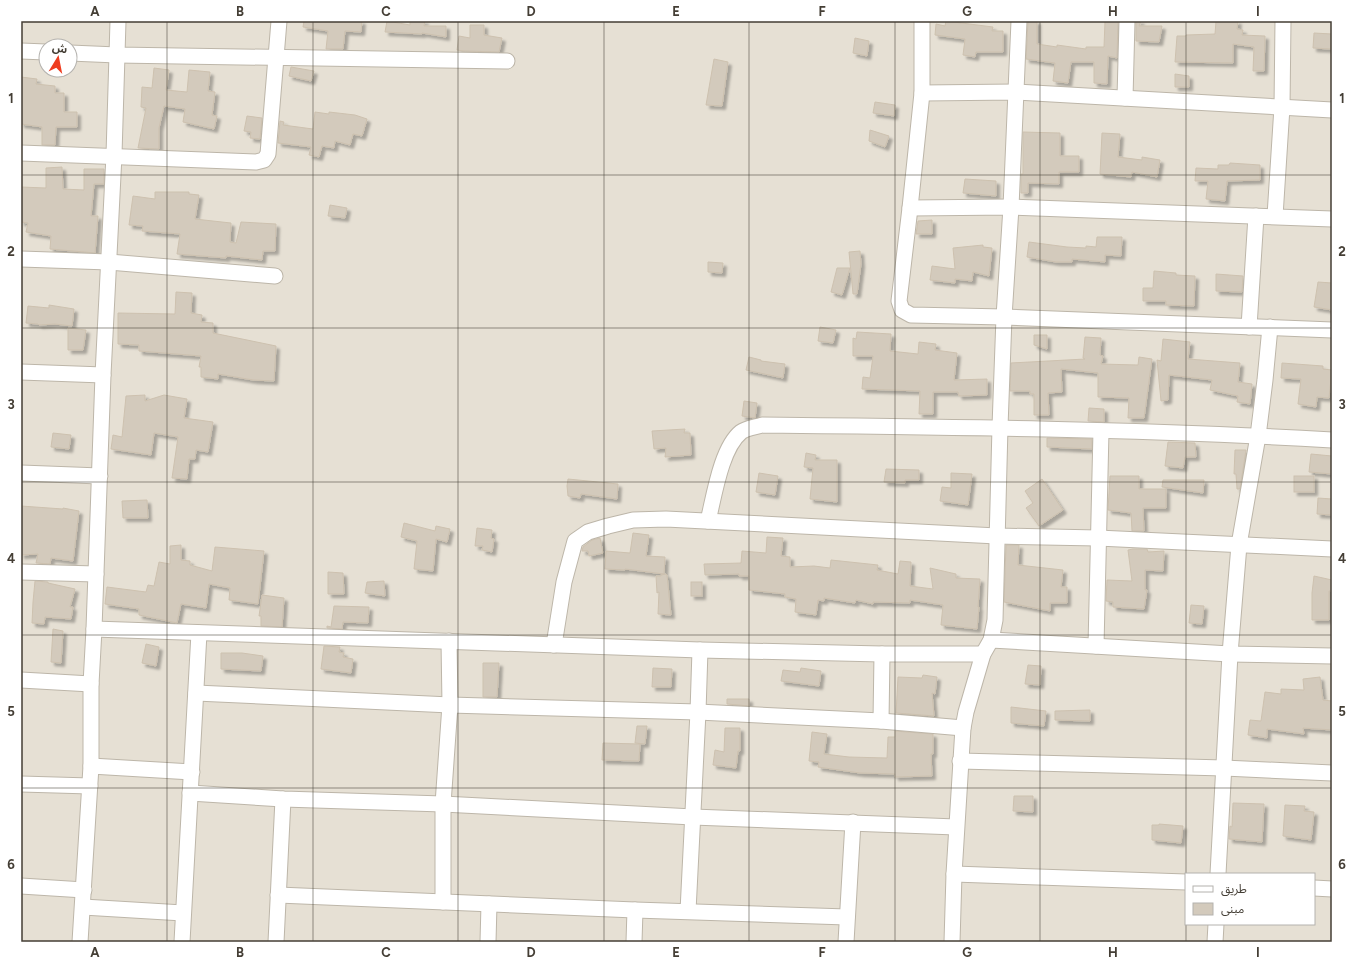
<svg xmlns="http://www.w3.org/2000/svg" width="1353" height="963" font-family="Figtree,'Noto Sans Arabic',sans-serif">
<defs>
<filter id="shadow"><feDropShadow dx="3.5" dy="3.5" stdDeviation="1" flood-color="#0004"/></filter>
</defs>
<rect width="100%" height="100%" fill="#f2eee6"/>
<path fill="#e6e0d4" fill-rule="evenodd" d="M21,21H1332V942H21ZM46,46H70V70H46ZM1186,874H1314V924H1186Z"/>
<g fill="#d3cabc" stroke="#cdc1af" filter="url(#shadow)">
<path d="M304,21H362L361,32L345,31L343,49H326L328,31L303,27Z"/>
<path d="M387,21L410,25V21H425L424,26H446V37L422,33V34L385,32Z"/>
<path d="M946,21L993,27L992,31H1003V52H976L975,57L963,55L965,39L935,35L936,24L945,26Z"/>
<path d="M1028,21H1037V44L1057,47V45L1086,49V47H1104L1105,21H1118L1117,58L1108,56L1107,84L1094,83V62H1071L1068,83L1053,81L1055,63L1026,59Z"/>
<path d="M1136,21H1141L1139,26H1162L1159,42L1136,41Z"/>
<path d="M1216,21H1238L1237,29L1243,30L1242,35L1265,36L1264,71H1253L1254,47L1233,44V63L1175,62L1177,36H1186V35L1215,34Z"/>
<path d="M470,25H484V35L502,38L499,52L463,51L457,50L459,36L470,38Z"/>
<path d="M1314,33L1332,34L1331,49L1313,48Z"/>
<path d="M855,38L869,41L867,56L853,53Z"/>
<path d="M714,59L728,62L722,106L706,105Z"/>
<path d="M291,67L314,71L311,81L289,76Z"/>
<path d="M154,68L169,70L166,90L187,92L189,70L210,72L208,91L215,92L212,115L217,116L214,129L183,122L185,109L164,106L159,128V149L138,148L146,108L141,107L142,87L152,88Z"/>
<path d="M1175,74L1189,76V87H1175Z"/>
<path d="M21,77L37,79L36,84L55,86V93H64V112H77V127H56L55,145H42V127L21,124Z"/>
<path d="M875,102L895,105L894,116L873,113Z"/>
<path d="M315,112L329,114V112L355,115L367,119L362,136L353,134L350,145L335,141L334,148L322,146L319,157L309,155L311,147L278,143L280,121L284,122L283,125L313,129Z"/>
<path d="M247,116L262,118L260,139L250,138L251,132L244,131Z"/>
<path d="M870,130L889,136L885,147L869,141Z"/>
<path d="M1023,132L1060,133V156H1079V172H1059V184L1028,183V193H1021V174H1023Z"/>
<path d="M1102,133L1120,134L1118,157L1142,160V157L1160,160L1157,177L1132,172L1131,177L1100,174Z"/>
<path d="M1230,163L1260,165V180L1227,181L1225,201L1206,199L1208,181H1195L1196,168L1218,169V165H1229Z"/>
<path d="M62,167L63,189L84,190V169H104V184H94L91,216H98L95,253L50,249L51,236L26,232L28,223L21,222V187L46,188V168Z"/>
<path d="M965,179L996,181V196L963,193Z"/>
<path d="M155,192H189V194L199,195L195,219L231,223L230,242L236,243L241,222L276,224L275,251H263L262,260L226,256V258L177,254L180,234L142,231L143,226L129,225L133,196L155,199Z"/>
<path d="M330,205L347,208L345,218L328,216Z"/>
<path d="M932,220V234H916L918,221Z"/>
<path d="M1097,237H1122L1121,256L1105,255V262L1072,259V262H1056L1027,257L1029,242L1067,247L1086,248V246L1096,247Z"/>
<path d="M983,245V247L992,248L989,276L973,272L972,281L955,279V283L930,280L932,266L955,269L953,248Z"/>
<path d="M860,251L861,264L857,294H853L849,252Z"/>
<path d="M708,262L723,263L722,273L708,272Z"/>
<path d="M837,268H850L842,295L831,292Z"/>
<path d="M1154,271L1176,273V275L1195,276L1194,306L1166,305V301H1143V288H1153Z"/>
<path d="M1216,274L1243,276L1242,292L1216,291Z"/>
<path d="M1318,282L1332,283V310L1314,307Z"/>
<path d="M176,292L192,293L191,313L202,315L201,322L213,323V333L276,346L274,381L253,380L218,374V379L201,377V367H199L201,356L139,351V345L118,344V313L175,314Z"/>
<path d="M49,305L74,309L72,326L55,324L39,325L38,324L26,323L28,306L49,308Z"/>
<path d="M820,327L836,330L833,343L818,341Z"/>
<path d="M68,328L86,330L83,350H68Z"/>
<path d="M857,332L891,334L890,351L918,354L919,342L936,344L935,350L957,353L954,380L987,379V395L959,396L958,392H933V414H919L920,391L862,389L863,377L870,378L873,356H853V338L856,339Z"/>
<path d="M1034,335H1047V349L1034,345Z"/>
<path d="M1085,337L1101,338L1100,355L1103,356L1101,364L1138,365L1139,357L1152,359L1144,418H1128L1129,398L1098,397V373L1061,369L1062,392L1048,393L1049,415H1034V394H1030V391H1010L1011,363L1085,359L1083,358Z"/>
<path d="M1163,339L1190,342L1188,359L1240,363L1238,382L1252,384L1250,404L1237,402L1238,396L1210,390L1212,380L1169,375L1168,400L1161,401L1157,360L1161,361Z"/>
<path d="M749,357L761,360V361L785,364L783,378L746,370Z"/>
<path d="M1282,363L1323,366V369L1332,370L1329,398L1317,397L1316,407L1298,404L1301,379L1281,378Z"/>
<path d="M145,395V401L164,395L187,399L184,418L213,422L208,452L196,450L195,459H189L187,479L172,478L178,437L154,433L151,455L111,449L113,435L122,437L126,396Z"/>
<path d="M744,401L757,403L755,418L742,416Z"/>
<path d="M1089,408L1104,409V422L1088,421Z"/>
<path d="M685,429L684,433H690L691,455L665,457L666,448L654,449L652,431Z"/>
<path d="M53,433L71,435L69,449L51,447Z"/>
<path d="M1047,438L1092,439V449L1047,447Z"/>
<path d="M1168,442L1195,443L1196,457H1185L1183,468L1165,466Z"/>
<path d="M1235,450H1246L1240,489H1237L1236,474H1234Z"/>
<path d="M806,453L816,455L815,460H837V502L810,499L813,468L804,467Z"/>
<path d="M1311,454L1332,456V474L1309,472Z"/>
<path d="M886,469L919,470V480H905V483L884,482Z"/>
<path d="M759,473L778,476L775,495L756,492Z"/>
<path d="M951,473L972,474L968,505L940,501L942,487L951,488Z"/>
<path d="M1110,476H1139V489H1166V508H1143L1144,531H1132L1131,513L1108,510Z"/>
<rect x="1294" y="476" width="20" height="16"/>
<path d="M568,479L618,484L617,499L581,494L580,498L568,496L567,486Z"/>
<path d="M1042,479L1063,510L1039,526L1026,508L1033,503L1025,491Z"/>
<path d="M1163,480H1204L1203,493L1162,487Z"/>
<path d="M1318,498L1332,499V515L1317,514Z"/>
<path d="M147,500L148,518H123L122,501Z"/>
<path d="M21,506L63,509V508L79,511L73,561L51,558L50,564L36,563L38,554L21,555Z"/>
<path d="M404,523L435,531L436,526L450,529L447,542L436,539L433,571L414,569L417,541L401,537Z"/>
<path d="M477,528L492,530L491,538L494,539L492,552L482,550L483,546H475Z"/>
<path d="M633,533L649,535L646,556L665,557L664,574L625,569V570L605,569L606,551L630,553Z"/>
<path d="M767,537L783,538L781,556L790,557V567L814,566L830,568L831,560L878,565L877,570L898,574L900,561L911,562L910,586L933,589L930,568L956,574V578L980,579L978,607H979L977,629L941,625L943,605L910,600V603L873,602V604L856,600L855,603L824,598V601L818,600L816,615L795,612L796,599L785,597V594L749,590V576H739V574L705,575L704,564L741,563L742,551L766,553Z"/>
<path d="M600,538L603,553L589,556L588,551H582L583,547L592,540Z"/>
<path d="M181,545V560L190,561V565L212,571L215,547L264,551L258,604L229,600L230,588L209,584L206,608L181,604L177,623L139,615V609L105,604L107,587L146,592L148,585L154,586L159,562L170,564V546Z"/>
<path d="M1006,545H1019L1018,565L1063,570L1061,587H1067V603H1050V611L1004,602Z"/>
<path d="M1133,549H1147L1148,552L1164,551L1163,571L1145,570V590H1147L1144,609L1113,607V602L1106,601L1107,580L1132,581L1128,550Z"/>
<path d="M328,572L343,573L344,594H328Z"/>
<path d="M666,574L667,575L671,615L658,614L659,592L657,593L656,576H661V575Z"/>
<path d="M1314,576L1332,580V591H1329V620H1312V593Z"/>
<path d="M35,581L48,582V583L75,589L70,607H73L71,619L45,617L44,624L32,623L33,602Z"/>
<path d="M384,581L385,596L365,593L367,582Z"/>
<rect x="691" y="582" width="11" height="14"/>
<path d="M262,595L284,598L282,627L261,626V616H259Z"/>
<path d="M1191,605L1204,606L1202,624L1189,623Z"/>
<path d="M334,606L369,607L368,623L343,622L342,629L327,628V626L331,627Z"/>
<path d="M53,629L63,631L61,663L51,662Z"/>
<path d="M146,644L159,647L156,666L142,663Z"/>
<path d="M324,646L340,647L339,652L344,653L343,657L353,659L351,673L321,669Z"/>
<path d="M221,653H242L263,656L261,671L221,669Z"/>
<path d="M483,663H499L497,697H483Z"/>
<path d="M1028,665L1041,666L1040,685L1025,684Z"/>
<path d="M653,668L672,669L671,687H652Z"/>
<path d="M801,668L821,671L819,686L781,681L783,670L800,672Z"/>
<path d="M923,675L937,677L935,694L932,693L934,716L896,713L898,677L922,678Z"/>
<path d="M1320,677L1323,700L1332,701V730L1303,728L1304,734L1267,729V738L1248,735L1250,720L1261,721L1265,692L1281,694V689L1304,690L1303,679Z"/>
<path d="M727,699H749V706L727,704Z"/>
<path d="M1011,707L1046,711L1044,726L1011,723Z"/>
<path d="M1090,710V721L1055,720V711Z"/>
<path d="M637,726H647L645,744L635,743Z"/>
<path d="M725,728H740V751H738L736,768L713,765L715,750L724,752Z"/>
<path d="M895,731L933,734V754H931L932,776L895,777V774L860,773L818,767L819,762L809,761L812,732L827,734L824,754L849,757L887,758L888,737H895Z"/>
<path d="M603,743L640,744L639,761L602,760Z"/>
<path d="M1014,796H1033V812L1013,811Z"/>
<path d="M1233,803L1264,804L1262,842L1229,839L1230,826L1232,827Z"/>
<path d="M1285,805L1305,806L1304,811L1314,812L1311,840L1283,836Z"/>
<path d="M1159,824L1183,826L1181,843L1152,840V825H1159Z"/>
</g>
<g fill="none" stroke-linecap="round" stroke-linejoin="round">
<defs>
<g id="minor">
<path d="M922,21V93L910,208L899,301L902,310L911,315L1004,317L1332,330"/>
<path d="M21,51L46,52"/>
<path d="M70,53L117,55L507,61"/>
<path d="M922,93L1016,92L1332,110"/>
<path d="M1125,98L1127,21"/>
<path d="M21,153L256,162L264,160L268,154L279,21"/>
<path d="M910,208L1011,207L1332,219"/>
<path d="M1275,216L1282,107L1283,21"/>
<path d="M21,259L109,262L275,276"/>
<path d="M1249,327L1256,216"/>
<path d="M21,372L103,375"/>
<path d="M21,473L100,476"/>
<path d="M708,521C714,497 721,448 741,432C746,428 756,427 762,425C952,427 1142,429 1332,440"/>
<path d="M21,572L96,574"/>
<path d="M94,629L700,650L882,654H983"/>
<path d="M991,640L1230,654L1332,656"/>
<path d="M554,645L564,582L575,541L588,532L608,526L633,520L666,519L997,536L1098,538L1332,549"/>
<path d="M1096,646L1101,431"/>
<path d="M21,680L91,684"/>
<path d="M196,693L450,705L698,712L881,721L963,728"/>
<path d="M881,721L882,654"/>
<path d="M960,761L1224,768L1332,773"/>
<path d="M91,766L192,772"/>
<path d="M21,784L90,786"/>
<path d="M190,793L283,799L443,804L693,817L956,827"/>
<path d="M954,874L1186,882"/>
<path d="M1218,874L1230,654L1239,545L1258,436L1265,380L1270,327"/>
<path d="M21,886L84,890"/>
<path d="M1314,888L1332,889"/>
<path d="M278,895L635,910L847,917"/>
<path d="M443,902V804L450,705L449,641"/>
<path d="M83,907L183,913"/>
<path d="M688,911L698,712L700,650"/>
<path d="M80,942L91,766V684L94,629L103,375L114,155L118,21"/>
<path d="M182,942L199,633"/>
<path d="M276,942L283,799"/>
<path d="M488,942L489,904"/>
<path d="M634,942L635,910"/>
<path d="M846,942L853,822"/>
<path d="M952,942L954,874L963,728L966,712L983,654L991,640L995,620L1000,427L1004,317L1011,207L1019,21"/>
<path d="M1215,942L1216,924"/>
</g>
</defs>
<use href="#minor" stroke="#bdb6a9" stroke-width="17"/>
<use href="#minor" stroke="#fff" stroke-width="15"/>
</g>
<path fill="none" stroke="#443e35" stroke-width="1" stroke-opacity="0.55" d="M167,21V942M313,21V942M458,21V942M604,21V942M749,21V942M895,21V942M1040,21V942M1186,21V942M21,175H1332M21,328H1332M21,482H1332M21,635H1332M21,788H1332"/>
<rect width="1353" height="963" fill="none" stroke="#ffffff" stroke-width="44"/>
<rect x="1185" y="873" width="130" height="52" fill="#ffffff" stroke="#b4b2ae"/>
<rect x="1193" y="886" width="20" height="6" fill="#ffffff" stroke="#b4b2ae"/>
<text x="1221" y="893" font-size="12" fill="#443e35">طريق</text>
<rect x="1193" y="903" width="20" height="12" fill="#d3cabc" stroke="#b4b2ae"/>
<text x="1221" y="913" font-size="12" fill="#443e35">مبنى</text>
<g transform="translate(58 58) rotate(10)"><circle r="19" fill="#ffffff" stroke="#b4b2ae"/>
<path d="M0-3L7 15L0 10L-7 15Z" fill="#ef3d20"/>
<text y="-6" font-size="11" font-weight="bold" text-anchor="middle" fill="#443e35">ش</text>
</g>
<rect x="22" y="22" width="1309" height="919" fill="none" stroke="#443e35" stroke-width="1.5"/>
<g font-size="13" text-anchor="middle" font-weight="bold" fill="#443e35">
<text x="95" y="16">A</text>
<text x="240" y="16">B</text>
<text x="386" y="16">C</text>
<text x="531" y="16">D</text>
<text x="676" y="16">E</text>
<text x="822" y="16">F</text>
<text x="967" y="16">G</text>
<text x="1113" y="16">H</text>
<text x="1258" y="16">I</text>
<text x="11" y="103">1</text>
<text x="1342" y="103">1</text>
<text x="11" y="256">2</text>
<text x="1342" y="256">2</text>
<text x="11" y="409">3</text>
<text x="1342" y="409">3</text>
<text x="11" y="563">4</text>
<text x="1342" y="563">4</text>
<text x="11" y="716">5</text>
<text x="1342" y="716">5</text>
<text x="11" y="869">6</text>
<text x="1342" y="869">6</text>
<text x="95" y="957">A</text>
<text x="240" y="957">B</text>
<text x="386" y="957">C</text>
<text x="531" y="957">D</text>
<text x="676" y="957">E</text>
<text x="822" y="957">F</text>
<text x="967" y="957">G</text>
<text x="1113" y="957">H</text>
<text x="1258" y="957">I</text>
</g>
</svg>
